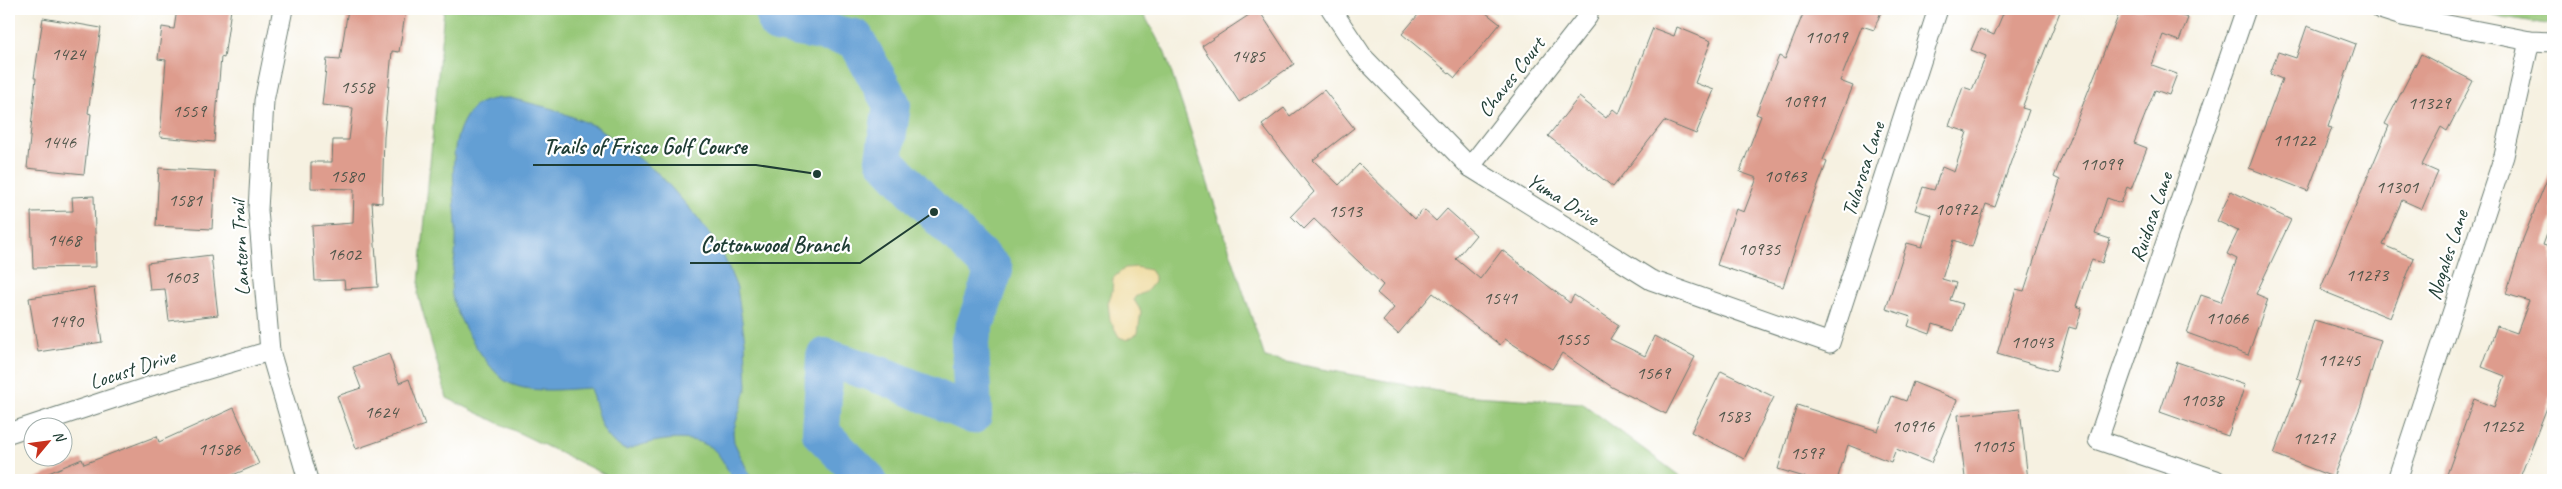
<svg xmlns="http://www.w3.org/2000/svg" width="2562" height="489" font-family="Caveat,sans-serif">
<rect width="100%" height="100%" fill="#fff"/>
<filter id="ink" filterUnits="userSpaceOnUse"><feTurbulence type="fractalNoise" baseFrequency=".02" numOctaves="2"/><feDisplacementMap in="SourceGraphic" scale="10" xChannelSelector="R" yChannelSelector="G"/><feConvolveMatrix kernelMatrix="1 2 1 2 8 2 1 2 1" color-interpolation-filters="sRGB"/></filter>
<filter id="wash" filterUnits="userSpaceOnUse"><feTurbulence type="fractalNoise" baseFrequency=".0096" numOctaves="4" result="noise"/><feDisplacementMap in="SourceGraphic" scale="20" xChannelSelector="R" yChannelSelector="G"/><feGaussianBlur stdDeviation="1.12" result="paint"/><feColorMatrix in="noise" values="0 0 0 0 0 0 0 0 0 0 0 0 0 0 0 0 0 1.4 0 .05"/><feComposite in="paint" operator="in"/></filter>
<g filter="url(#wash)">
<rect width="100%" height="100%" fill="#f6f1e1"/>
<g fill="#97c878" stroke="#5b8256">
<path d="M444,9H1141L1165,53L1265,358L1459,395L1582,403L1685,480H616L447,398L418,295Z"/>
<path d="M2466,9H2553V25L2503,17Z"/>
</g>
<path fill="#eeda9e" stroke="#868c69" d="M1136,267L1150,270L1154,276V282L1147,291L1135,297L1134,300L1141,311L1138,333L1127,340L1119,337L1110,320L1108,303L1112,292L1113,278L1125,268Z"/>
<path fill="#649fd4" stroke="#426e84" d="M510,98L553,109L597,127L660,175L698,218L714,240L724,257L737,288L745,341L747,387L733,432L734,442L752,480H733C728,471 722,457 714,450C692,431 650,441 626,450C598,437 599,414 590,388C566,389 525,395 504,380C485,365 457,320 452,296C449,280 456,260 456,243C458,203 441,139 474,107C483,99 499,98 510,98Z"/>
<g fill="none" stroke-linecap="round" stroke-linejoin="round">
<path stroke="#649fd4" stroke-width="38" d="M773,9L777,24L855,38L892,105L884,159L934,212L994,270L970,340L973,415L889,378L825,357L821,433L868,480"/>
</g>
<g id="blocks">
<g fill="#de9c8d">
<path d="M177,9H231L224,58L221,57L214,142L160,137L166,60L158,59L162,27L174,29Z"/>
<path d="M348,9H406L399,52L392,51L384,137L382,203L372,202L378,287L345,289L344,280L315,281L312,226L353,223L354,189L311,188V162H332L333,140H349L353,108L322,105L327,59L340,60Z"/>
<path d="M1258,9L1294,64L1239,102L1202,46Z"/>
<path d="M1423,9H1481L1500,24L1455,78L1402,34Z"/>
<path d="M1805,9H1882L1874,30L1862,26L1840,81L1853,86L1823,160L1827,162L1801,231L1783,287L1717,265L1736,209L1744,212L1757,178L1740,172L1761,116L1756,114L1779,56L1785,59Z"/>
<path d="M2005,9H2061L2022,108L2029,110L1995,207L1986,204L1972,247L1954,240L1942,279L1956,283L1950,300L1963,304L1954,331L1933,324L1930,334L1908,326L1911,317L1886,309L1907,243L1922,247L1932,215L1915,210L1923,187L1934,190L1942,167L1954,172L1967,132L1949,126L1963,87L1972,90L1986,56L1971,50L1980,29L1994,35Z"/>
<path d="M2121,9H2177L2175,14L2188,18L2179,41L2163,35L2152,65L2177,74L2169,95L2155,90L2134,143L2147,148L2131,189L2127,187L2121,203L2107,198L2095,234L2110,239L2102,263L2092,259L2076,306L2082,308L2076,329L2069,327L2056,371L1997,354L2016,289L2024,291L2060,180L2054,177Z"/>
<path d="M43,18L101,28L88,113L91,114L84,174L27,168L36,78H34Z"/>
<path d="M2307,26L2356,44L2328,127L2332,128L2308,191L2249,168L2282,79L2270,74L2278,52L2296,58Z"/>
<path d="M1677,27L1711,41L1695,83L1714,90L1696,134L1664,121L1613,187L1548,136L1579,97L1606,118L1613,109L1619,114L1653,28L1674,36Z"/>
<path d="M2421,54L2473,81L2447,131L2441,127L2422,165L2438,172L2422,209L2402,200L2383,245L2414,258L2390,318L2320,290L2389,126L2385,124Z"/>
<path d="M1324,90L1354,128L1313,160L1339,185L1359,164L1415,219L1423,209L1436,221L1447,209L1476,235L1456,259L1480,279L1502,250L1570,303L1574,295L1619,325L1610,339L1645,356L1654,336L1695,357L1666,414L1612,387L1562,353L1552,369L1505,339L1500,345L1433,293L1398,334L1383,321L1394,308L1377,293L1383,285L1314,219L1304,229L1291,216L1314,192L1262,125L1284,108L1290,116Z"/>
<path d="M2552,167L2553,218L2543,245L2553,248V392L2519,480H2445L2474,399L2494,407L2505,376L2482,367L2497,326L2517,333L2529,301L2506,294L2523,239Z"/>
<path d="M159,168L215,171L212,229L156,226Z"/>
<path d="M2231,191L2291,220L2256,294L2268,299L2248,355L2187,333L2201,295L2221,302L2237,259L2227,254L2238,231L2217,221Z"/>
<path d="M94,196L96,267L33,268L31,212L73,211L72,197Z"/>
<path d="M211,255L218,315L169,321L165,289L150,290L147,263Z"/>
<path d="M94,288L102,342L38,352L29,298Z"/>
<path d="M2314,320L2381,340L2361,405L2333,477L2274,454L2302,380L2297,378Z"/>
<path d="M389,354L399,383L409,379L425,425L356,449L337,396L361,388L353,367Z"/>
<path d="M2177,362L2245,385L2228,436L2160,412Z"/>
<path d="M1721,371L1774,397L1744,459L1691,432Z"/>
<path d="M1913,382L1957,400L1931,463L1896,449L1891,462L1848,445L1837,480H1814L1778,469L1797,405L1878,431L1892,396L1906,401Z"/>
<path d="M234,408L259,464L221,480H32L82,459L84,464L157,436L159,442Z"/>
<path d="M2020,409L2028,480H1997L1996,475L1965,478L1958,415Z"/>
</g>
</g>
</g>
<g filter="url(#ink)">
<use href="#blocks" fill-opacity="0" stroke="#6a7c71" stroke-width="1"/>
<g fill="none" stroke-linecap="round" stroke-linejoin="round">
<defs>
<g id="street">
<path d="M283,9L264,101L258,210L270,351L308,480"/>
<path d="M1331,9L1363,57L1470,167L1651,280L1830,343L1938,9"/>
<path d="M2380,9L2402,16L2530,41L2553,42"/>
<path d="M1470,167L1588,16"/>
<path d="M9,433L154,385L270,351"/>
<path d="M2216,480L2098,440L2246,9"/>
<path d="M2397,480L2504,156L2530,41"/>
</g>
</defs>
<use href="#street" stroke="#6a7c71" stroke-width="21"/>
<use href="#street" stroke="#fff" stroke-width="19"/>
</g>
</g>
<g text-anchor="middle" stroke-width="4.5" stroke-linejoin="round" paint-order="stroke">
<g font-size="19" fill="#4f554a">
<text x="1826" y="43">11019</text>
<text x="68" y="60">1424</text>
<text x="1248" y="62">1485</text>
<text x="357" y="93">1558</text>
<text x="1804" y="107">10991</text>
<text x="2429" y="109">11329</text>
<text x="189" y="117">1559</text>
<text x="2294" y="146">11122</text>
<text x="59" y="148">1446</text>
<text x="2101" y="170">11099</text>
<text x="347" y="182">1580</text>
<text x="1785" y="182">10963</text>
<text x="2397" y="193">11301</text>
<text x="185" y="206">1581</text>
<text x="1956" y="215">10972</text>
<text x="1345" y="217">1513</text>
<text x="64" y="246">1468</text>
<text x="1759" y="255">10935</text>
<text x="344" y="260">1602</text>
<text x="2367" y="281">11273</text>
<text x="181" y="283">1603</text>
<text x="1500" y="304">1541</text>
<text x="2227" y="324">11066</text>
<text x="66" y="327">1490</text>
<text x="1572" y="345">1555</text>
<text x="2032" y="348">11043</text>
<text x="2339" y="366">11245</text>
<text x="1653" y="379">1569</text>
<text x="2202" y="406">11038</text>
<text x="381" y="418">1624</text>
<text x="1733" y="422">1583</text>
<text x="1913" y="432">10916</text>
<text x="2502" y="432">11252</text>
<text x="2314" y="444">11217</text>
<text x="1993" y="452">11015</text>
<text x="219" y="455">11586</text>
<text x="1807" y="459">1597</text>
</g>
<g font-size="21" fill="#1f3d34" stroke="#fff">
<text transform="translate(1511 77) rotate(-52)" y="7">Chaves Court</text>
<text transform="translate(1863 169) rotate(-72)" y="7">Tularosa Lane</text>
<text transform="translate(1563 199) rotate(32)" y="7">Yuma Drive</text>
<text transform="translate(2151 217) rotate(-71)" y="7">Ruidosa Lane</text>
<text transform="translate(240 248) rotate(-93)" y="7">Lantern Trail</text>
<text transform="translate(2447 255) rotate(-72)" y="7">Nogales Lane</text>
<text transform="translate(132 369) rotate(-18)" y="7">Locust Drive</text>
</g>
</g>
<path fill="none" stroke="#1f3d34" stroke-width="2" d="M817 174L756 165H533M934 212L860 263H690"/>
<g fill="#1f3d34" stroke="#fff" stroke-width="2">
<circle cx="817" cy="174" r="5"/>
<circle cx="934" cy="212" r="5"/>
</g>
<g font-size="22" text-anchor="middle" font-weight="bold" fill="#1f3d34" stroke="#fff" stroke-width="4.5" stroke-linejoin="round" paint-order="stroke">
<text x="645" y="154">Trails of Frisco Golf Course</text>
<text x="775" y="252">Cottonwood Branch</text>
</g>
<rect width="2562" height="489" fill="none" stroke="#fff" stroke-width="30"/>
<g transform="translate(48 442) rotate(61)"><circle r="24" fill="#ffffff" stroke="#a5b1ae"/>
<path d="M0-4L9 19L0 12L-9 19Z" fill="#c8321e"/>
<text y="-8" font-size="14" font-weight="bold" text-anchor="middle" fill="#1f3d34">N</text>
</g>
</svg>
